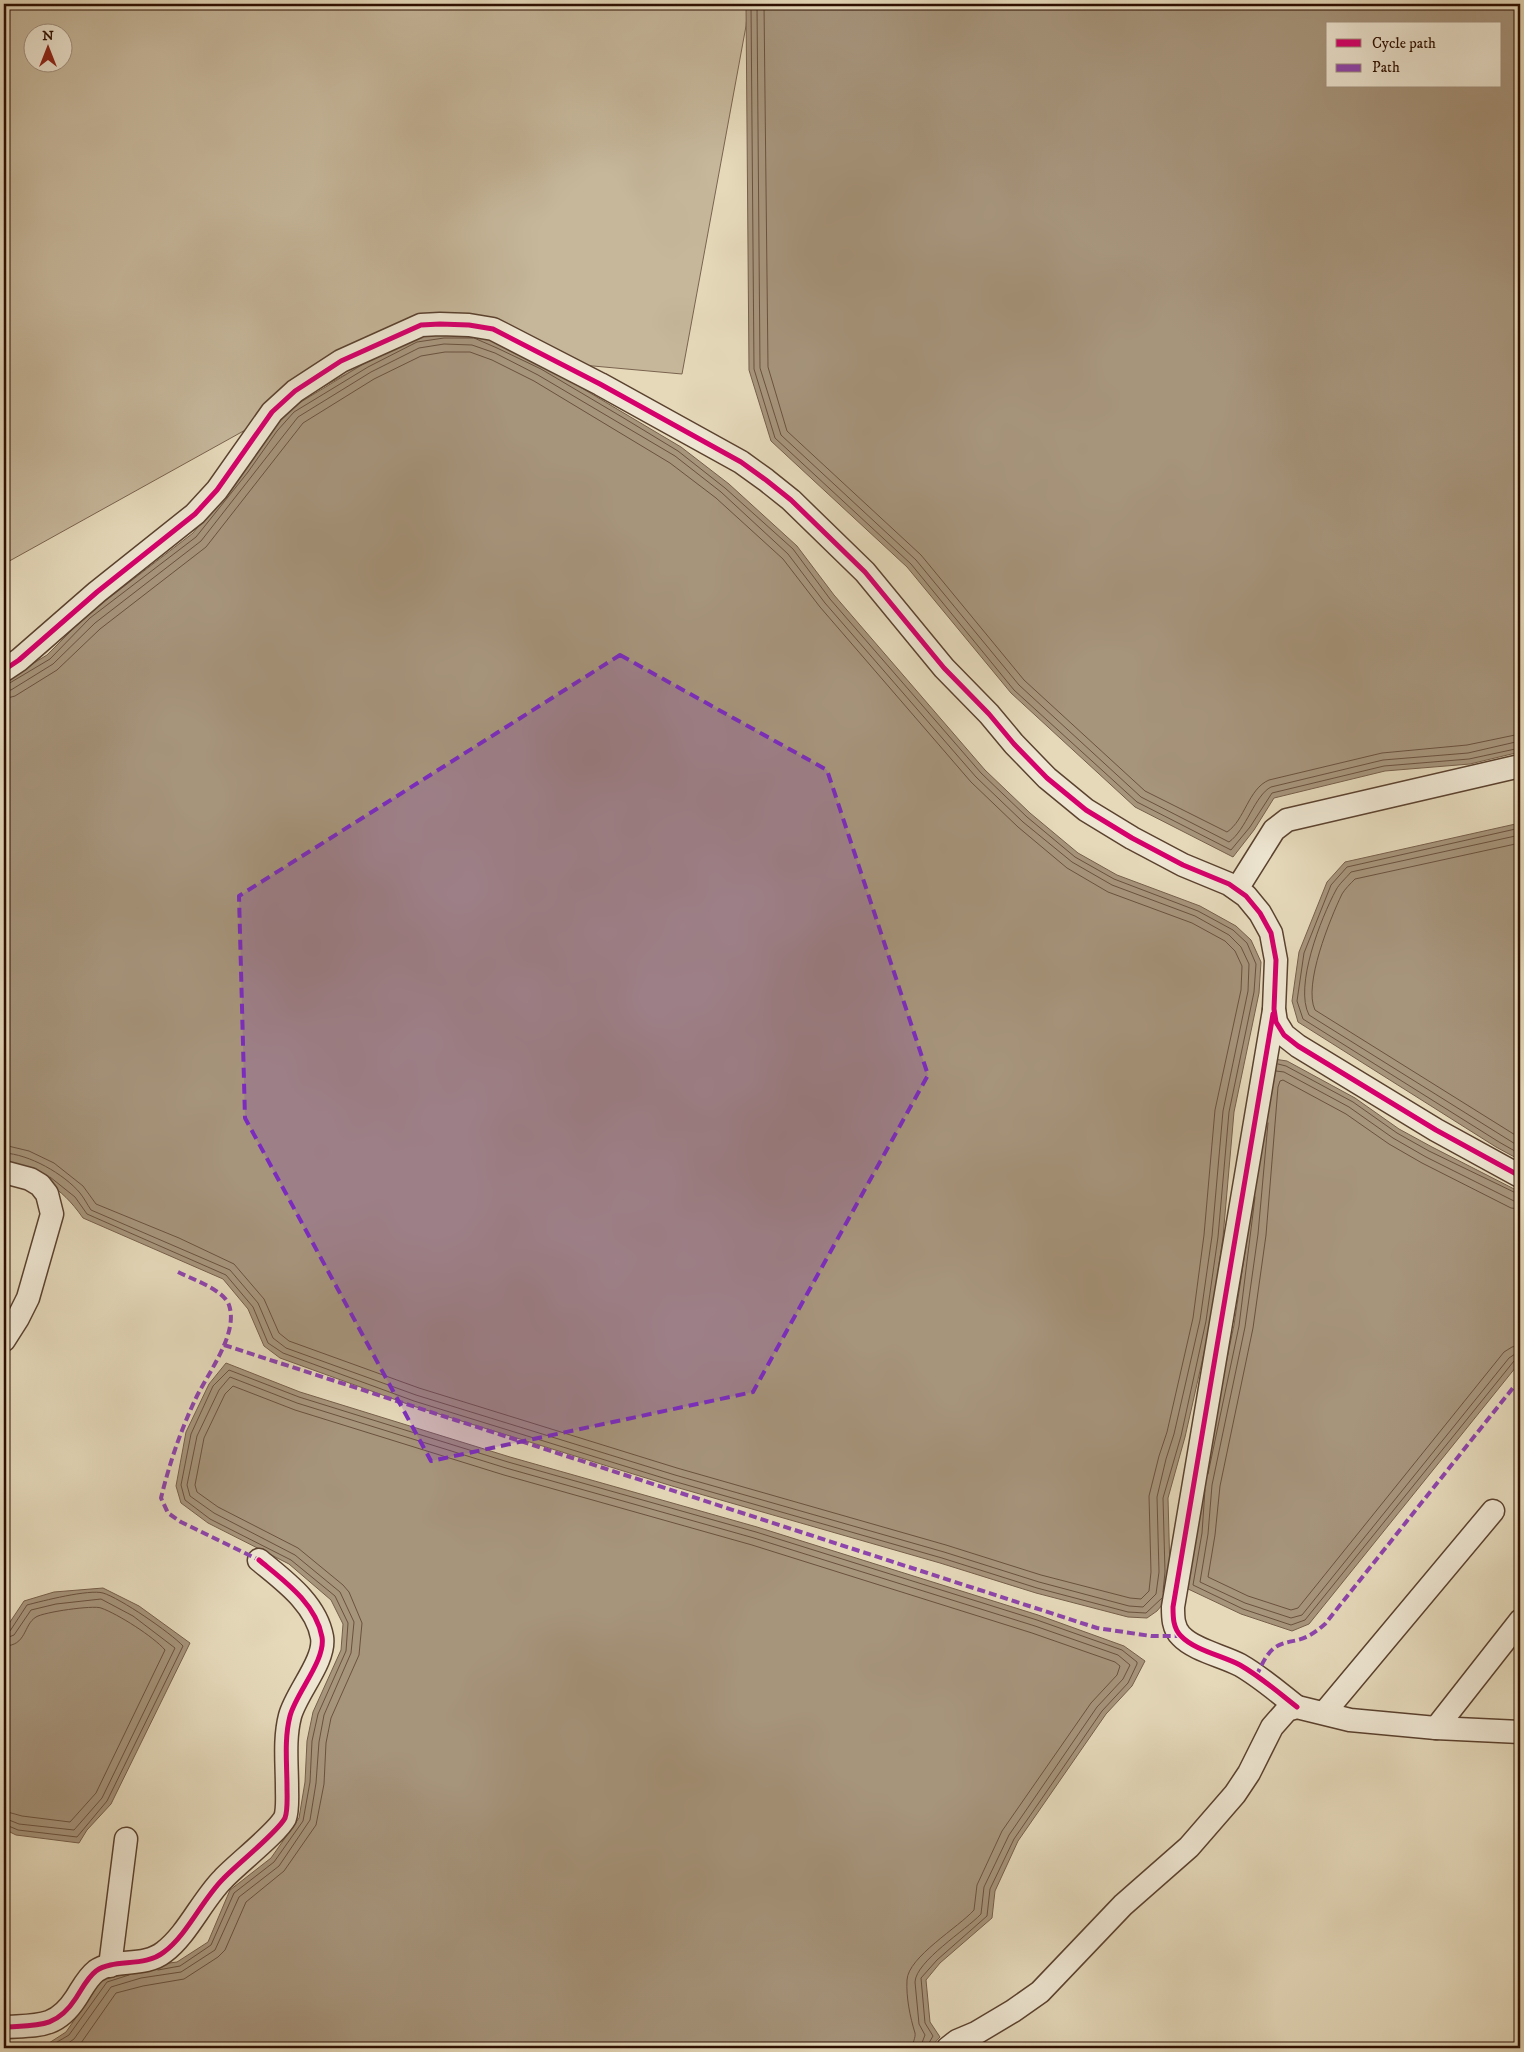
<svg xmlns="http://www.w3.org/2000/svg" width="1524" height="2052" font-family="'IM FELL DW Pica',serif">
<rect width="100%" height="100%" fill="#e5d9ba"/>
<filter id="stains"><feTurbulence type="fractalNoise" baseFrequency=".004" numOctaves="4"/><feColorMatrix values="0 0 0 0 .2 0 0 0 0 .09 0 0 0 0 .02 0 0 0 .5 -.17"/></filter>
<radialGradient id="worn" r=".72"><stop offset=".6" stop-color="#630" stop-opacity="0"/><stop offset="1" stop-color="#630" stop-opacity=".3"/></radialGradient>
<path fill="#c6b79b" stroke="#7a634e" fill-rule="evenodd" d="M4,4H748L746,26L682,374L393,348L4,564ZM32,32H62V62H32Z"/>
<g fill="#a6947b" stroke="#765f4a" fill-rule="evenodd">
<path d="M746,4H1520V752L1470,764L1385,771L1274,798L1254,830L1233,857L1135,807L1011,693L907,567L771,441L749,370ZM1328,24H1500V86H1328Z"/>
<path d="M444,333H474L499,343L543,365L681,447L729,484L797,546L834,595L985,770L1030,813L1078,853L1117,875L1200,906L1236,926L1251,940L1261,962L1259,993L1234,1112L1223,1237L1211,1322L1185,1437L1168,1498L1170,1572L1167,1599L1157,1611L1147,1618L1128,1617L1036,1593L940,1563L672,1486L413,1406L280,1358L264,1346L248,1309L223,1279L83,1218C60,1185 40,1177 4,1164V681L47,655L87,615L193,533L244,469L273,428L291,408L365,363L415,337Z"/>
<path d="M1520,823V1160L1496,1147L1298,1022L1292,1001L1299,952L1327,882L1345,862Z"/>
<path d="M1274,1059L1287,1061L1355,1098L1399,1129L1432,1147L1520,1192V1362L1309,1624L1292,1631L1241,1614L1186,1588L1201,1483L1234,1325Z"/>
<path d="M226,1363L300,1392L510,1457L757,1527L1038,1615L1124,1646L1145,1661L1132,1686L1106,1714L1018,1841L995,1891L992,1918L940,1963L926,1980L930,2022L940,2037L930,2048H10L49,2043L66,2032L104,1977L139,1967L177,1962L208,1942L230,1890L271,1858L299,1818L305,1782L307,1741L313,1712L341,1650L343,1624L331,1600L289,1564L208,1523L181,1503L176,1486L186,1432L209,1384Z"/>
<path d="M103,1588L139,1606L190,1643L111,1804L87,1830L79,1843L16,1835L4,1829V1631L24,1601L54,1592Z"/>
</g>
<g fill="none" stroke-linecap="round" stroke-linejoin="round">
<g stroke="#6a523e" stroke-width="1">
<path d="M751,4L754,369L775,438L911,564L1014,690L1137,802L1231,850L1250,827L1272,793L1384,766L1469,759L1520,748"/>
<path d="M757,4L760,368L781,435L916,560L1019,685L1141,797L1229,842C1246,830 1255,795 1271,787L1383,760L1468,753L1520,741"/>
<path d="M764,4L768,367L787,431L921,555L1024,680L1145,791L1227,832C1245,820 1248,789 1269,780L1382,753L1467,745L1520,734"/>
<path d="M474,338L497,348L541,369L622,417L678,451L725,488L793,549L830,599L981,773L1027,817L1075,857L1114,879L1198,911L1233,930L1247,943L1256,964L1254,992L1229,1112L1218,1237L1206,1321L1181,1436L1163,1498L1165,1572L1163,1592"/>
<path d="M4,685L8,684L50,659L90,618L196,537L248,472L277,431L294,412L368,367L417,342L444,338H473"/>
<path d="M4,691L11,690L53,664L95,623L201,541L298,417L371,372L419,348L444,344L472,345L495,353L538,375L675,456L721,492L788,554L825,603L976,777L1023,822L1072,862L1112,885L1195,916L1229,935L1241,947L1249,964L1248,991L1223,1111L1212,1236L1200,1320L1174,1434L1166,1459L1157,1497L1159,1572L1156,1594L1143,1607L1129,1606L1039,1582L944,1552L675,1475L416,1395L286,1348L273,1338L258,1303L230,1270L91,1210C87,1204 84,1198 80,1193C64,1174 29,1154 4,1153"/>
<path d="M4,699L15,696L57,670L100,629L206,547L303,423L374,379L421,356L445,352H470L492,360L534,381L670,463L716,498L783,559L820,607L971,782L1018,827L1067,868L1108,892L1192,923L1225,941L1235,951L1242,966L1241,990L1215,1110L1204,1235L1193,1318L1167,1432L1159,1456L1149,1496L1151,1572L1149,1591L1141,1599L1130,1598L1041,1575L946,1545L677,1468L419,1388L289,1341L279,1333L264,1299L234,1264L179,1238L96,1204L83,1186L54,1163L29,1151L4,1145"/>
<path d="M1520,828L1347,867L1331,885L1304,953L1297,1001L1303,1019L1499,1142L1520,1154"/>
<path d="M1520,835L1351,872C1346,878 1339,884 1336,890C1321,918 1294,986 1309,1015L1520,1147"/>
<path d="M1520,843L1355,879C1350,884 1345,889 1342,894C1330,919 1303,985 1315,1010L1520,1138"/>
<path d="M1278,1064L1286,1066L1353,1102L1397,1133L1429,1151L1520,1195"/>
<path d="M1276,1071L1284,1072L1349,1107L1393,1138L1426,1157L1514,1201L1520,1202"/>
<path d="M1268,1123L1258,1234L1245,1327L1212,1485L1208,1534L1200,1582L1245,1603L1291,1618L1302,1615L1509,1358L1515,1354L1520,1353"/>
<path d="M50,1177L75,1197L87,1214L226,1275L253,1307L268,1343L283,1353L414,1401L673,1481L942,1558L1037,1588L1128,1612L1146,1613L1162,1598"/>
<path d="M1520,1209L1511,1208L1422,1163L1389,1144L1346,1114L1283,1080L1280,1081L1278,1087L1266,1235L1253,1328L1220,1486L1215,1535L1208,1577L1248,1596L1291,1610L1298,1608L1504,1352L1512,1347L1520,1345"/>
<path d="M1208,1474L1239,1326L1255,1197"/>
<path d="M1205,1490L1202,1533L1193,1585L1243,1609L1291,1625L1305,1620L1514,1361L1520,1359"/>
<path d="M4,1633L10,1631L27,1605C42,1601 89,1589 103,1593C120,1598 171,1633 183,1646L107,1801L77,1837L18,1830L4,1824"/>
<path d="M4,1639L14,1635L31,1610L56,1604L101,1599L133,1616L175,1648L102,1798L74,1830L19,1824L4,1818"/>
<path d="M4,1646C27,1646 23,1625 36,1617C44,1612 93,1605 101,1608C118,1614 154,1637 165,1650L96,1793L70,1822L22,1816L4,1811"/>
<path d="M158,1970L180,1966L211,1945L234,1893L274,1862L303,1821L310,1782L312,1741L318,1714L346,1651L348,1623L335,1596L291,1560L210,1519L185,1500L181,1485L191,1434L213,1386L229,1370L299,1397L508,1462L756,1532L1037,1620L1122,1650L1137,1662V1664L1128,1683L1102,1711L1014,1839L990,1889L987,1916L937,1960L921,1978L925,2023L933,2036L926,2048"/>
<path d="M47,2048L69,2035L107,1982L129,1975"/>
<path d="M61,2048L74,2039L111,1987L141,1978L181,1972L215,1950L239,1897L279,1866L310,1820L316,1783L319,1742L324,1715L351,1653L354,1622L340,1592L295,1555L214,1513L190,1496L187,1485L197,1436L219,1390L230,1377L297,1403L506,1468L754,1538L1035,1626L1118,1655L1130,1665L1123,1679L1097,1707L1009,1835L984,1887L981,1914C966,1930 916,1961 915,1982L919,2024L925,2035L920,2048"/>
<path d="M74,2048L81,2043L116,1993L143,1986L184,1979L218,1957L225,1950L246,1902L284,1871L316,1825L324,1784L326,1743L331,1718L359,1655L362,1623L349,1592L343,1585L298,1548L218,1507L197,1492L195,1485L204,1438L225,1394L233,1386L295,1410L504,1475L752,1545L1032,1633L1115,1662L1120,1666L1117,1675L1091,1703L1002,1831L977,1885L974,1910C959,1927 908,1957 907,1980C906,1997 910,2017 915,2033C916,2037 912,2044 912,2048"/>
</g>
<defs>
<g id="street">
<path d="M4,670L19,660L97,592L195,514L217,490L272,412L295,391L341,361L421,325L440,324L469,325L493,329L600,384L741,462L766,480L791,500L865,572L944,668L989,714L1014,744L1047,778L1086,810L1132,838L1183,865L1229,884L1246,896L1260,913L1271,933L1276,960L1274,1009L1276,1022L1284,1035L1298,1046L1436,1130L1520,1176"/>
<path d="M1237,889L1274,830L1287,820L1520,766"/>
<path d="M1274,1010L1173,1607C1173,1617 1173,1628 1181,1636C1194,1650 1223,1656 1240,1665C1261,1677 1279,1693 1297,1707"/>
<path d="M4,1172L30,1179L40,1185L47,1194L52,1214L28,1298L18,1318L4,1340"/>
<path d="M1324,1713L1493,1511"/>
<path d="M1436,1728L1520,1621"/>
<path d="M110,1966L126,1839"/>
<path d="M4,2027C37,2025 56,2029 76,1998C82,1989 87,1978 96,1971C114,1958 144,1968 164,1952C187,1935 202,1900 223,1879C237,1864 277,1833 285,1818C288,1810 287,1797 287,1788C287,1764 284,1739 290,1716C296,1693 326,1660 322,1637C316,1603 283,1580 259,1560"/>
<path d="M948,2048L957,2041L976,2033L1013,2011L1040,1992L1123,1905L1189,1847L1235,1794L1249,1773L1272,1727L1287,1710L1297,1707L1350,1720L1436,1728L1520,1732"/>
</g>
</defs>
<use href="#street" stroke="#5b422f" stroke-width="25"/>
<use href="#street" stroke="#eee6d2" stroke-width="22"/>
<g stroke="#8e44ad" stroke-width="4" stroke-dasharray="8 4" stroke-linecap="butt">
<path d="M178,1272C192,1279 224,1290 229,1305C239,1334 207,1374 195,1400C180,1432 169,1465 161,1498L168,1513L181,1522L259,1560"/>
<path d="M224,1345L1097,1628L1151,1636H1180"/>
<path d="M1256,1676C1261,1667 1265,1656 1273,1649C1280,1643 1289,1642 1298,1640C1309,1637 1317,1631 1325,1624L1520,1379"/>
</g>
<defs>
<g id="cycleway">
<path d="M4,670L19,660L97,592L195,514L217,490L272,412L295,391L341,361L421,325L440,324L469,325L493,329L600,384L741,462L766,480L791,500L865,572L944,668L989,714L1014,744L1047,778L1086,810L1132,838L1183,865L1229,884L1246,896L1260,913L1271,933L1276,960L1274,1009L1276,1022L1284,1035L1298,1046L1436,1130L1520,1176"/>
<path d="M1273,1014L1173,1607C1173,1617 1173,1628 1181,1636C1194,1650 1223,1656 1240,1665C1261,1677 1279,1693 1297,1707"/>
<path d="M4,2027C37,2025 56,2029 76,1998C82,1989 87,1978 96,1971C114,1958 144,1968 164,1952C187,1935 202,1900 223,1879C237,1864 277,1833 285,1818C288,1810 287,1797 287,1788C287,1764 284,1739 290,1716C296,1693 326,1660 322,1637C316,1603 283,1580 259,1560"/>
</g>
</defs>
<use href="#cycleway" stroke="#eee6d2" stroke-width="8"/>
<use href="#cycleway" stroke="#d6006c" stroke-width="5"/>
</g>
<path fill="#7b2cbf" fill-opacity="0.2" stroke="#7b2cbf" stroke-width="4" stroke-dasharray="10 6" stroke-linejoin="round" d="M620,655L827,770L928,1075L753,1392L431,1461L245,1118L239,896Z"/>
<rect width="1524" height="2052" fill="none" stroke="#e5d9ba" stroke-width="20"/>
<rect x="5" y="5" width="1514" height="2042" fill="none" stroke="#2d0f01" stroke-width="2.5"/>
<rect x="10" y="10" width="1504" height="2032" fill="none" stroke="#2d0f01"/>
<rect x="1326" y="22" width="175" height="65" fill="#eee6d2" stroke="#a1907e"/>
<rect x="1336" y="39" width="25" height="8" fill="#d6006c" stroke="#a1907e"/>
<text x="1372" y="48" font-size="15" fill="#2d0f01">Cycle path</text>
<rect x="1336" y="64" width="25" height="8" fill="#8e44ad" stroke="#a1907e"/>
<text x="1372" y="72" font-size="15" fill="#2d0f01">Path</text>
<g transform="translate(48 48)"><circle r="24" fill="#eee6d2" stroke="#a1907e"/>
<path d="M0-4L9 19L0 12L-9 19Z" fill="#8f2418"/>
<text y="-8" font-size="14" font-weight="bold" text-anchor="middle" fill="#2d0f01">N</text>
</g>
<rect width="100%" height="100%" filter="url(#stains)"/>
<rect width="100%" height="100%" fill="url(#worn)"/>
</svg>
